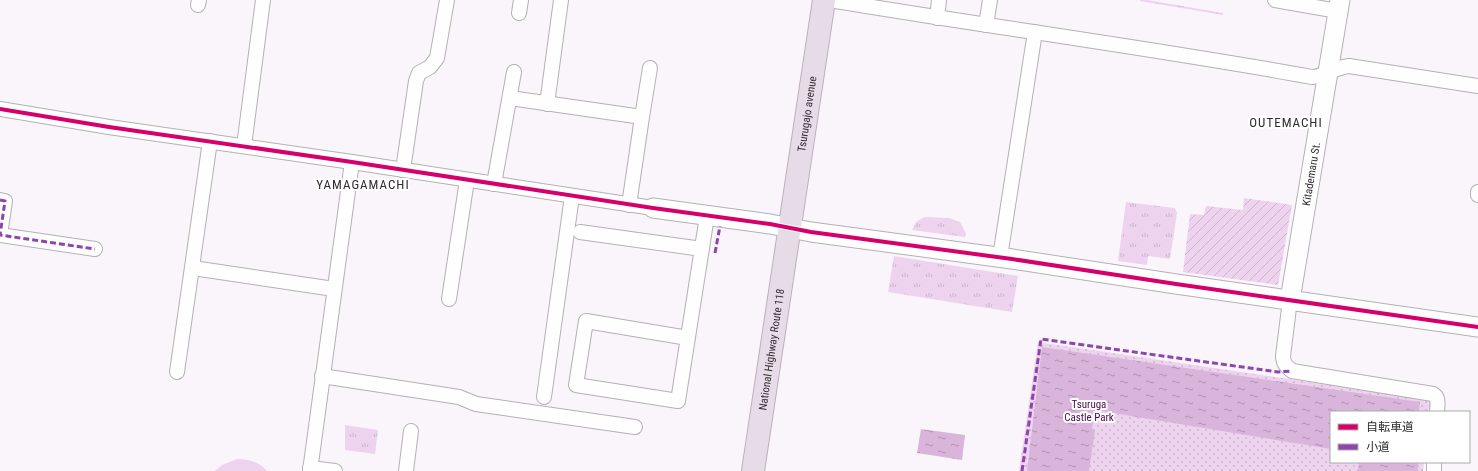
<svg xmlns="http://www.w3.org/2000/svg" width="1478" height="471" font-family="'Roboto Condensed','Noto Sans JP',sans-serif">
<defs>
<pattern id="grass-tufts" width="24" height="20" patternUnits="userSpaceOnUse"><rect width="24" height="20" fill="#eed3ef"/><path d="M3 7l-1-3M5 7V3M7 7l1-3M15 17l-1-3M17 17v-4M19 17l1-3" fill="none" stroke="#ccb5cd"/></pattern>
<pattern id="park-dots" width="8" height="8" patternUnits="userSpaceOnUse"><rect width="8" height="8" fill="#eed3ef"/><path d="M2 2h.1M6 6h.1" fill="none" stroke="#ccb5cd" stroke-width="1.8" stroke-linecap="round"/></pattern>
<pattern id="garden-furrows" width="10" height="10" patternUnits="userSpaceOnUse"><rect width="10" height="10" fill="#eed3ef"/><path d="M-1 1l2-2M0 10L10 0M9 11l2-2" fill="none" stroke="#ccb5cd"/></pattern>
<pattern id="water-ripples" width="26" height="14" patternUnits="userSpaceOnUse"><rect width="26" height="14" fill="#d9b4db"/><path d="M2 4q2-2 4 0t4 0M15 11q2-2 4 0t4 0" fill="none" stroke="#b093b2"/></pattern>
</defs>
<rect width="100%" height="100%" fill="#faf5fb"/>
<g fill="url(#grass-tufts)">
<path d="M1140,0H1147L1223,13V15L1140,1Z"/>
<path d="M1126,202L1175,208L1177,213L1170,259L1148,256L1147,265L1118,261Z"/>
<path d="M925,217L949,218L960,222L966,234L965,237L912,230L917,221Z"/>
<path d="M894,256L1018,276L1012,312L888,292Z"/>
<path d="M345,425L378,430L375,454L345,450Z"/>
</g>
<path fill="url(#park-dots)" d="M1038,342L1431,400L1429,412H1331V462H1424L1423,471H1019Z"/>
<path fill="url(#garden-furrows)" d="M1244,198L1292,205L1278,285L1183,272L1190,214L1204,215L1206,206L1243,210Z"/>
<path fill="#eed3ef" d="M237,459C249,459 259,462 267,471H215L222,465Z"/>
<g fill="url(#water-ripples)">
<path d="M1042,347L1420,402L1419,412H1331V449L1095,410L1092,429L1095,430L1089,471H1027Z"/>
<path d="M921,429L965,435L962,460L917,453Z"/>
<path d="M1359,462H1418V471H1358Z"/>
</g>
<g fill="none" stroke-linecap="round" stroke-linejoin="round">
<defs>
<g id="street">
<path d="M830,0C991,27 1152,48 1312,77C1326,76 1336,67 1349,66L1478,86"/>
<path d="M1275,0L1338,11"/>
<path d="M198,5L199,0"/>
<path d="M519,13L521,0"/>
<path d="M937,18L939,0"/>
<path d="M986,25L990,0"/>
<path d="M510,98L642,117L629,205"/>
<path d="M547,104L561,0"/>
<path d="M0,109L109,127L352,162L653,208"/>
<path d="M642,117L650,68"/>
<path d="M244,146L263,0"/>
<path d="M403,170L416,81L419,73L430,67L437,58L447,0"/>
<path d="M494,184L514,72"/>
<path d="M1478,195V192"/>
<path d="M0,200L5,201L0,235L95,249"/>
<path d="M580,232L702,249"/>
<path d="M1000,257L1035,32"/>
<path d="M193,268L334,289"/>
<path d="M449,299L467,180"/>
<path d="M1290,300L1283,356C1283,363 1286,366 1292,371L1433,394C1440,398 1437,406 1437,412"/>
<path d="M688,338L586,321L576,385L678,401L707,216"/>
<path d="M177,372L210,141"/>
<path d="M322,376L459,397L476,404L635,427"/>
<path d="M544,397L572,196"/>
<path d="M310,468L335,471"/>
<path d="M310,471L352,162"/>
<path d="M406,471L411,431"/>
<path d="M1434,471V462"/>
</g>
<g id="secondary">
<path d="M653,208L770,224L811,232L1012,259L1176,284L1478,327"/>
<path id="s1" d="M1290,300L1340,0"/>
</g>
<g id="highway">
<path id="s2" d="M753,471L824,0"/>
</g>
</defs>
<use href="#street" stroke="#b4b0b4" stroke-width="16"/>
<use href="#secondary" stroke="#b4b0b4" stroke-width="21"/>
<use href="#highway" stroke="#bbafbc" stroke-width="24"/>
<use href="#street" stroke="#fefefe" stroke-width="14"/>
<use href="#secondary" stroke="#fefefe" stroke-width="19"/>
<use href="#highway" stroke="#e6dce7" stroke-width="22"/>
<g stroke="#8e44ad" stroke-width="3" stroke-dasharray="6 3" stroke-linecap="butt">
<path d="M0,200L5,201L0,235L95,249"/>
<path d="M715,253L720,226"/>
<path d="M1022,471L1041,339L1278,372L1292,371"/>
</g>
<defs>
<path id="cycleway" d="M0,109L109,127L352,162L653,208L770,224L811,232L1012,259L1176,284L1478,327"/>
</defs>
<use href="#cycleway" stroke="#fff" stroke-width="6"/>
<use href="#cycleway" stroke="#d6006c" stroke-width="4"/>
</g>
<g text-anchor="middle" stroke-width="4" stroke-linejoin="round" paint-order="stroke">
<g font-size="11" fill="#302c30" stroke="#fff">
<text dy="4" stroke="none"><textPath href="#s2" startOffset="361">Tsurugajo avenue</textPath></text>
<text dy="4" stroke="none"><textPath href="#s1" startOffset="128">Kitademaru St.</textPath></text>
<text dy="4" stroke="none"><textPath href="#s2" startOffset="123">National Highway Route 118</textPath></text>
</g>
<g font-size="11" fill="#48084d" stroke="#fff">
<text x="1089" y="408">Tsuruga<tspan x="1089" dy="13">Castle Park</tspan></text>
</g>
<g font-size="13" letter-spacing="1" fill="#302c30" stroke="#fff">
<text x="1286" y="127">OUTEMACHI</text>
<text x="363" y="189">YAMAGAMACHI</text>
</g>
</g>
<rect x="1330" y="411" width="140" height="52" fill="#ffffff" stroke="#acabac"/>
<rect x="1338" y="424" width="20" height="6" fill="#d6006c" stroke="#acabac"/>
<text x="1366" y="431" font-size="12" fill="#302c30">自転車道</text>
<rect x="1338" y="444" width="20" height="6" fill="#8e44ad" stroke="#acabac"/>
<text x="1366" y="451" font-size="12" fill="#302c30">小道</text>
</svg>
